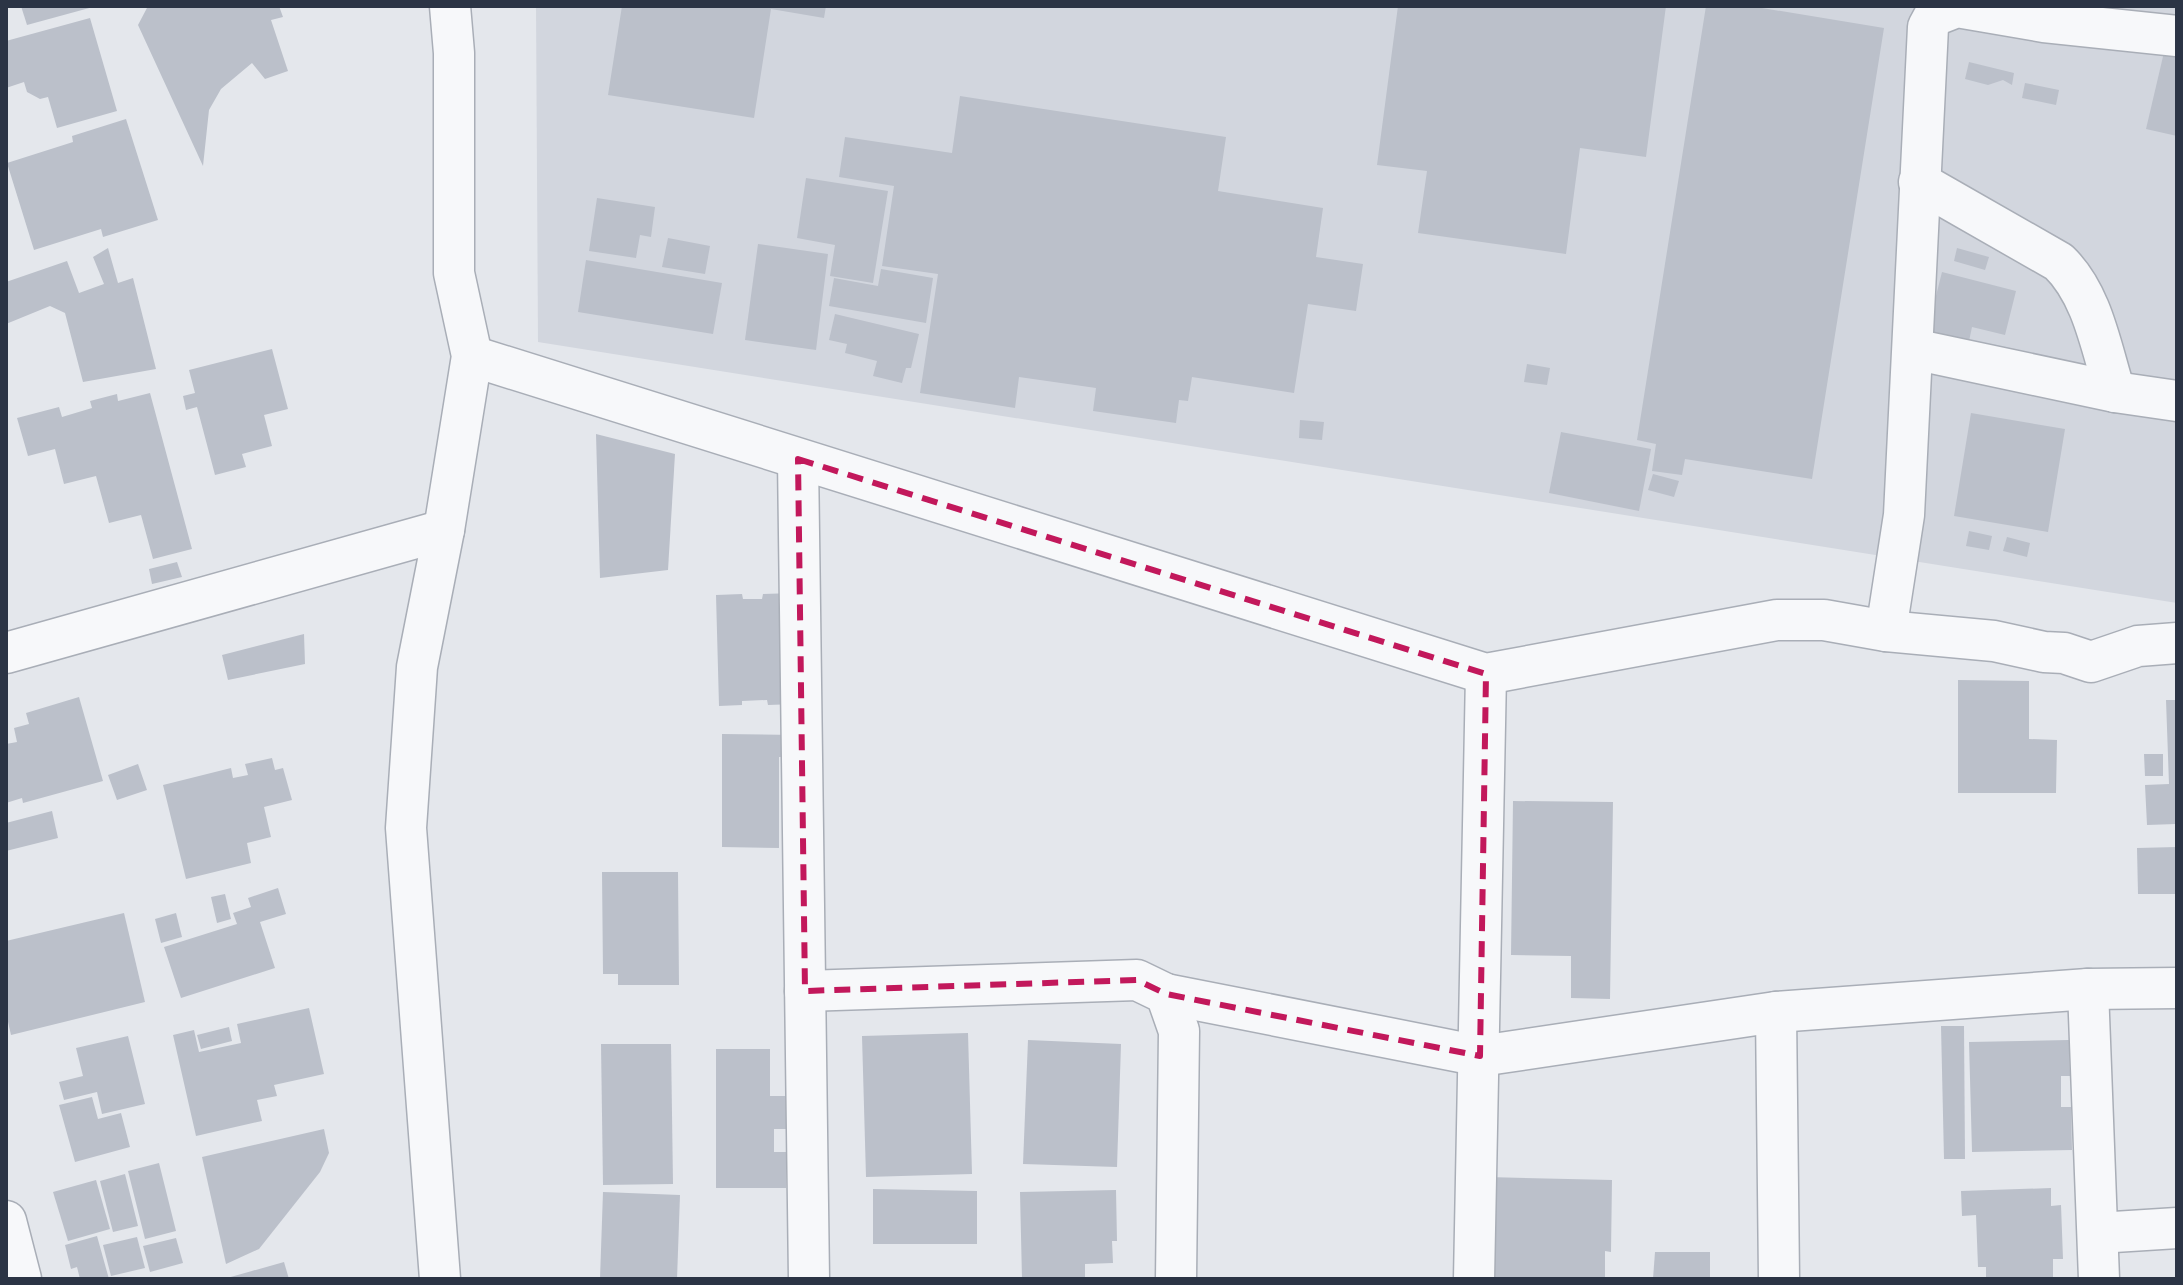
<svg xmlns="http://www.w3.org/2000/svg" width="2183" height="1285" font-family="Signika,sans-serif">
<rect width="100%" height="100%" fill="#e4e7ec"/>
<path fill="#d2d6de" d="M536,6H2177V603L538,342Z"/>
<g fill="#bbc0ca">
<path d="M21,6H93V7L27,25Z"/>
<path d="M148,6H279L283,17L271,20L288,71L265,79L252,63L221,89L209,110L203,166L138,25Z"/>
<path d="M622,6H826L824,18L771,9L754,118L608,95Z"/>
<path d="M1398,6H1666L1646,157L1580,148L1566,254L1418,233L1427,171L1377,165Z"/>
<path d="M1706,6H1750L1884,28L1812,479L1685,459L1682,475L1652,471L1656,444L1637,440Z"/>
<path d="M90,18L117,111L57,128L48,97L40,99L27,92L24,82L6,88V41Z"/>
<path d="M2165,48L2177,50V136L2146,129Z"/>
<path d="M1969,62L2014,73L2012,85L2003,80L1988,85L1965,79Z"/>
<path d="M2025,83L2059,90L2056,105L2022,98Z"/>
<path d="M960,96L1226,137L1218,191L1323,208L1316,257L1363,264L1356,311L1308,304L1294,393L1192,377L1188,401L1179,400L1176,423L1093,411L1096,388L1019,377L1015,408L920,393L938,274L882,266L894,186L839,177L845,137L952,153Z"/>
<path d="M126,119L158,220L103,237L101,229L34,250L7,163L73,142L72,136Z"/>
<path d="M806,178L888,191L873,283L830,276L835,245L797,238Z"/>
<path d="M597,198L655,207L651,237L640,235L636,258L589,251Z"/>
<path d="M668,238L710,246L705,274L662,267Z"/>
<path d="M758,244L828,254L816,350L745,340Z"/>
<path d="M108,248L118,283L133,278L156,369L83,382L65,313L50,306L6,324V282L67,261L79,293L104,284L93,257Z"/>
<path d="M1957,248L1989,257L1985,270L1954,261Z"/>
<path d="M586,260L722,283L713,334L578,312Z"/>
<path d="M881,269L933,278L926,323L829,306L834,278L878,286Z"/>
<path d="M1942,272L2016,291L2005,335L1972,327L1968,346L1926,336Z"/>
<path d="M835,314L919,334L911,368H906L902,383L873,376L877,361L845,353L847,344L829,340Z"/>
<path d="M272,349L288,409L264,415L272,446L242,454L246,467L215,475L197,407L186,410L183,396L195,393L189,370Z"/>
<path d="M1527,364L1550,368L1547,385L1524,382Z"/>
<path d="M150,393L192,549L153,559L141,515L109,523L96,476L64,484L55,449L28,456L17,418L59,407L62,417L92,408L90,401L117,394L118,401Z"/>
<path d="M1971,413L2065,429L2048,532L1954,516Z"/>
<path d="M1300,420L1324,422L1322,440L1299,438Z"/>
<path d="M1561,432L1651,449L1639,511L1549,493Z"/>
<path d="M596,434L675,454L668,570L600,578Z"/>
<path d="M1653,474L1679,481L1674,497L1648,490Z"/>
<path d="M1969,531L1992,536L1989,550L1966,546Z"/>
<path d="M2007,537L2030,543L2027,557L2003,551Z"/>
<path d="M177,562L182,577L152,584L149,569Z"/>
<path d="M794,593L796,704L768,705L767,700L742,701V705L719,706L716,595L742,594L743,599H762L763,594Z"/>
<path d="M304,634L305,664L228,680L222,655Z"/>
<path d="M1958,680L2029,681V739L2057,740L2056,793H1958Z"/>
<path d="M79,697L103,781L23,803L22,798L6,803V744L17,742L14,728L29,724L26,713Z"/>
<path d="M2166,700H2177V818L2176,824L2147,825L2145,785L2169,784Z"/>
<path d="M722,734L795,735V757H779V848L722,847Z"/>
<path d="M2144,754H2163V776H2145Z"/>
<path d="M272,758L275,770L283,768L292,800L264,807L271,837L247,843L251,863L186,879L163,785L231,768L233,778L248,775L245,764Z"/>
<path d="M138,764L147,790L117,800L108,775Z"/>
<path d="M1513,801L1613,802L1610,999L1571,998V956L1511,955Z"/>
<path d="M52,811L58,838L6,851V823Z"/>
<path d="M2177,847V894H2138L2137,848Z"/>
<path d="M602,872H678L679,985H618V974H603Z"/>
<path d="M278,888L286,914L260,922L275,968L181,998L164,947L237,924L233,913L251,907L248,898Z"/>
<path d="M225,894L231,919L217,923L211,897Z"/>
<path d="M124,913L145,1002L11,1035L6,1013V941Z"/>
<path d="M176,913L182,937L161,943L155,919Z"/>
<path d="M309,1008L324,1074L274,1085L277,1096L257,1100L262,1121L196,1136L173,1035L194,1030L199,1052L241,1043L237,1024Z"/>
<path d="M1941,1026H1964L1965,1159H1944Z"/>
<path d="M229,1027L232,1041L201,1049L197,1035Z"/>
<path d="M968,1033L972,1174L866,1177L862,1036Z"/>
<path d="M128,1036L145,1104L102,1114L97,1092L64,1100L59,1082L83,1076L76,1048Z"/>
<path d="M1028,1040L1121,1044L1117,1167L1023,1164Z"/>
<path d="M2069,1040L2070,1076H2061V1107H2071L2072,1150L1972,1152L1969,1042Z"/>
<path d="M601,1044H671L673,1184L603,1185Z"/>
<path d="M716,1049H770V1096H790V1129H774V1152H786V1188H716Z"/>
<path d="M92,1097L98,1119L121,1113L130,1147L75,1162L59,1105Z"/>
<path d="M324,1129L329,1153L320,1172L259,1249L226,1264L202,1157Z"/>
<path d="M159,1163L176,1231L145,1239L128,1171Z"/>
<path d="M125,1174L138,1226L113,1232L100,1181Z"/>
<path d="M1487,1177L1612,1180L1611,1252L1605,1251V1279H1485Z"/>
<path d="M96,1180L110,1229L68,1241L53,1192Z"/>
<path d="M2051,1188V1206L2061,1205L2063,1259H2053V1279H1986V1267H1978L1976,1215L1962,1216L1961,1191Z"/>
<path d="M873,1189L977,1191V1244H873Z"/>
<path d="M1116,1190L1117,1241H1112L1113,1263L1085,1264V1279H1022L1020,1192Z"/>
<path d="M603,1192L680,1195L677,1279H600Z"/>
<path d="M97,1236L109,1279H80L77,1267L71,1269L65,1245Z"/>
<path d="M137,1237L145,1268L111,1276L103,1245Z"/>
<path d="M176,1238L183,1263L150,1272L143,1246Z"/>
<path d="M1655,1252H1710V1279H1653Z"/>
<path d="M284,1262L289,1279H227V1278Z"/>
</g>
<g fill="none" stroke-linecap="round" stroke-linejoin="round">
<defs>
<g id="minor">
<path d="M1919,182L2059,262C2093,295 2101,348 2115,392"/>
<path d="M1913,349L2115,392L2177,401"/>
<path d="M472,356L1486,674L1777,620H1824L1886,631L1994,641L2044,652L2064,653L2091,662L2138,646L2177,643"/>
<path d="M798,459L809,1279"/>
<path d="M1886,631L1904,515L1928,27L1934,16L1957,7L2044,22L2177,36"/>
<path d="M6,653L444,530"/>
<path d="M2088,989L2099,1279"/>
<path d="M805,991L1137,980L1166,994L1179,1031L1176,1279"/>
<path d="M1166,994L1480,1056L1776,1012L2088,989L2177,988"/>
<path d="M1776,1012L1779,1279"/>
<path d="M6,1221L21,1279"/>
<path d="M2098,1233L2177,1228"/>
<path d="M440,1279L406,828L417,667L444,530L472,356L454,273V53L450,6"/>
<path d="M1474,1279L1486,674"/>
</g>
</defs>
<use href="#minor" stroke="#a9aeb7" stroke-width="43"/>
<use href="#minor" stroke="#f7f8fa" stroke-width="40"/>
</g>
<path fill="none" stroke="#c2185b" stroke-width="6" stroke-dasharray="16 10" stroke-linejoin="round" d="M798,459L1486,674L1480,1056L1166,994L1137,980L805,991Z"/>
<rect width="2183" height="1285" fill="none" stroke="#2b3445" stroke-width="16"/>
</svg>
